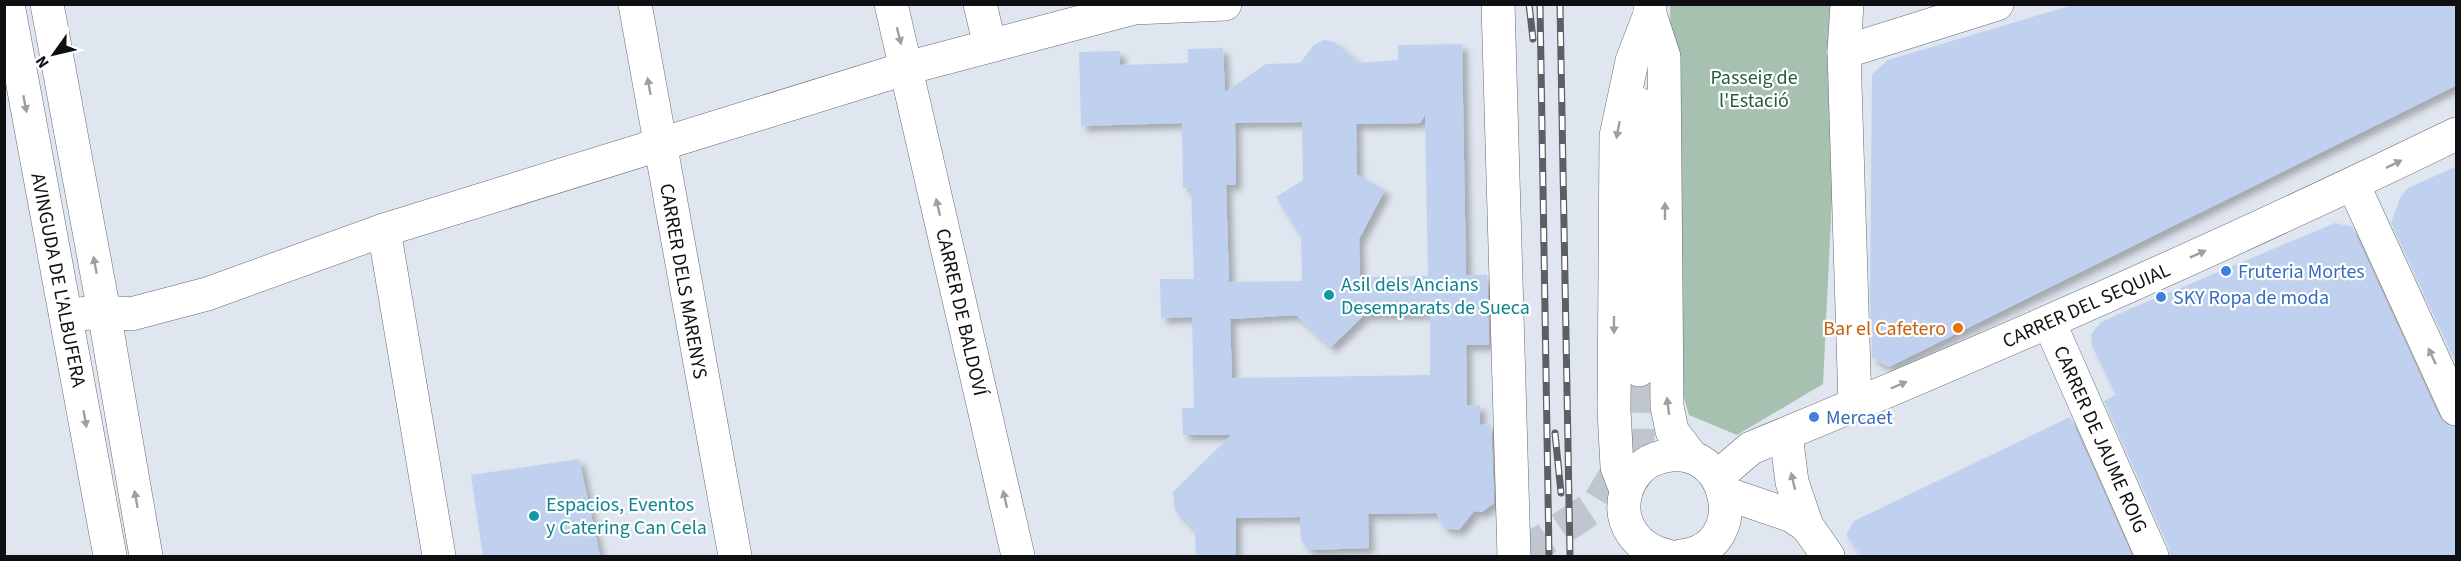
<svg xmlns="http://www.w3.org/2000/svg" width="2461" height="561" font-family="'Source Sans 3',sans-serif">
<defs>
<filter id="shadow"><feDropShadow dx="5.5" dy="5.5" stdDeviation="3" flood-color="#0004"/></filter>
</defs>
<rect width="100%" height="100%" fill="#e0e6f0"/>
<path fill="#a7c1b0" d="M1670,5H1859L1837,94L1823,384L1737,435L1689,415L1676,371Z"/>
<g fill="#c0d1ef" fill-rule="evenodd" filter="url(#shadow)">
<path d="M2076,4H2457V85L1889,367L1872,358L1870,298L1872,74L1888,60Z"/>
<path d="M1324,40L1334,42L1359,63L1398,60V45L1462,44L1466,275H1487L1489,345H1466L1467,406L1480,405V425L1491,424L1494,503L1482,512L1474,511L1459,530L1444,528L1436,513L1368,514L1369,548L1309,550L1301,540L1300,517L1236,518V556H1196L1195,530L1175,510L1173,492L1231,435H1183L1182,408H1194L1192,317L1161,318L1160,279H1194L1191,187L1183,188L1182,123L1081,126L1079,52L1120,51V65L1188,63V49L1223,48L1225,92L1266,64L1300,63L1314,45ZM1425,115L1428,276L1360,277L1359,239L1385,190L1357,175L1356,124L1420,123ZM1302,122L1303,180L1276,197L1301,237L1302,281L1229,282L1226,185H1236L1235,123ZM1430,314V375L1232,378L1230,319L1296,315L1331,347L1364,315Z"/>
<path d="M2457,166V365L2391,223L2401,196L2408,188Z"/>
<path d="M2335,223L2352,227L2439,417L2446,425L2457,427V556H2170L2169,548L2104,401L2116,395L2092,345L2091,334L2101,322L2130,309Z"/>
<path d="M2070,417L2132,556H1862L1846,535L1854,521Z"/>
<path d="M579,459L600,556H483L471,475Z"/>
</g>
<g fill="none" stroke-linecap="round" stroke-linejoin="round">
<path stroke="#c0c6cf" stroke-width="33" stroke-dasharray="33 16" stroke-linecap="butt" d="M1520,556L1598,504L1638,437L1639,370"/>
<defs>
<g id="minor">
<path d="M8,4L110,556"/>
<path d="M47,4L104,312L146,556"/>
<path d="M635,4L735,556"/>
<path d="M891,4L1018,556"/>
<path d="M980,4L990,46"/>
<path d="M1498,4L1514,556"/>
<path d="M1847,4L1844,52L1855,404"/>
<path d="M1650,6V14L1664,57L1667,406L1672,431L1692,457"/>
<path d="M1844,52L1997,4"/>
<path d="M1639,104L1641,121L1639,370"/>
<path d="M2353,184L2456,409"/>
<path d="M384,230L439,556"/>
<path d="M66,315L104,312L131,314L207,294L384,230L907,68L1134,8L1225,4"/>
<path d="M2049,322L2152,556"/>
<path d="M1786,434L1792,482L1807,526L1828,556"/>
<path d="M1717,477L1751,448C1989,350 2225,246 2456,134"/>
<path d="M1626,490L1617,467L1614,410L1616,136L1632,61L1650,14"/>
<path d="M1725,493L1792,516L1807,526"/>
<path d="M1668,556C1638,550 1617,524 1626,492C1630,478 1641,464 1655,459C1728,431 1756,548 1681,556"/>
</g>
</defs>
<use href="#minor" stroke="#656a73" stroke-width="34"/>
<use href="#minor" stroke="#fff" stroke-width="33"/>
<defs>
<g id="rail">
<path d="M1529,4L1533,39"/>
<path d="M1540,4L1549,556"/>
<path d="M1560,4L1570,556"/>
<path d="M1555,433L1561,493"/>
</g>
</defs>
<use href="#rail" stroke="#5c6065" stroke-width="7"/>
<use href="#rail" stroke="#fff" stroke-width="4.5" stroke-dasharray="14" stroke-linecap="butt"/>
</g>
<defs><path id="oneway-solid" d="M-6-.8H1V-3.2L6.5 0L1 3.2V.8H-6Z" transform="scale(1.5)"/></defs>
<g fill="#9f9fa1">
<use href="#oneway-solid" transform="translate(899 36) rotate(76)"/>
<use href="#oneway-solid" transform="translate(649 86) rotate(-100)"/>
<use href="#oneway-solid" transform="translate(25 104) rotate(79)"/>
<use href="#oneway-solid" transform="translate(1618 130) rotate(100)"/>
<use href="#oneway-solid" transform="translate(2394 164) rotate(-26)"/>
<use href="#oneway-solid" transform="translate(938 207) rotate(-103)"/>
<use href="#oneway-solid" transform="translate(1665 211) rotate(-90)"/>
<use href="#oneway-solid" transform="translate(2198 254) rotate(-24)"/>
<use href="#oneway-solid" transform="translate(95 265) rotate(-101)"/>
<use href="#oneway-solid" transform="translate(1614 325) rotate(90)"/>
<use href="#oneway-solid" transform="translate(2432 356) rotate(-115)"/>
<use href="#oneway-solid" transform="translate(1899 385) rotate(-23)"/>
<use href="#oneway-solid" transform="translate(1668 406) rotate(-97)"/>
<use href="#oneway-solid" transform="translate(85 419) rotate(80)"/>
<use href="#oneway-solid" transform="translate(1793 481) rotate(-103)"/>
<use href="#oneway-solid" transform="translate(136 499) rotate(-100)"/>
<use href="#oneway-solid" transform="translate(1005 499) rotate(-103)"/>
</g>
<g fill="#3f7fe0" stroke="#fff" stroke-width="2">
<circle cx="2226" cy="271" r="6"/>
<circle cx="2161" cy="297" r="6"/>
<circle cx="1814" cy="417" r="6"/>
</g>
<g fill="#0f9aa8" stroke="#fff" stroke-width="2">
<circle cx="1329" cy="295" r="6"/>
<circle cx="534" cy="516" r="6"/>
</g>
<circle fill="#e8710a" stroke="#fff" stroke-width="2" cx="1958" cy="328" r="6"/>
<g text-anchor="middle" stroke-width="4.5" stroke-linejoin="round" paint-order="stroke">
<g font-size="20" fill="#245a3d" stroke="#fff">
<text x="1754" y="84">Passeig de<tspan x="1754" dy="23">l'Estació</tspan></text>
</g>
<g font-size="20" fill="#366cbe" stroke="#fff" text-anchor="start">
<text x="2238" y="278">Fruteria Mortes</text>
<text x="2173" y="304">SKY Ropa de moda</text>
<text x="1826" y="424">Mercaet</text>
</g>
<g font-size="20" fill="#0e1013" stroke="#fff">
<text transform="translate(59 280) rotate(79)" y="7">AVINGUDA DE L'ALBUFERA</text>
<text transform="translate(684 281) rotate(80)" y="7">CARRER DELS MARENYS</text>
<text transform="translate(2086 305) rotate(-24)" y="7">CARRER DEL SEQUIAL</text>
<text transform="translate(962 312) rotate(77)" y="7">CARRER DE BALDOVÍ</text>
<text transform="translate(2101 439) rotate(66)" y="7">CARRER DE JAUME ROIG</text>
</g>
<g font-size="20" fill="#0d838f" stroke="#fff" text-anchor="start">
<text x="1341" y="291">Asil dels Ancians<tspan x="1341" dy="23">Desemparats de Sueca</tspan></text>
<text x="546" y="511">Espacios, Eventos<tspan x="546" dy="23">y Catering Can Cela</tspan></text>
</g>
<g font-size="20" fill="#c56008" stroke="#fff" text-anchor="end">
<text x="1946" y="335">Bar el Cafetero</text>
</g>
</g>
<rect width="2461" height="561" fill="none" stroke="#0e1013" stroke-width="12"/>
<g transform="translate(54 54) rotate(236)" stroke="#ffffff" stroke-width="4.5" paint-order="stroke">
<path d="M0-4.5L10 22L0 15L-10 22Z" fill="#0e1013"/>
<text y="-9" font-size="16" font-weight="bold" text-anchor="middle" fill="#0e1013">N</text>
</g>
</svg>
